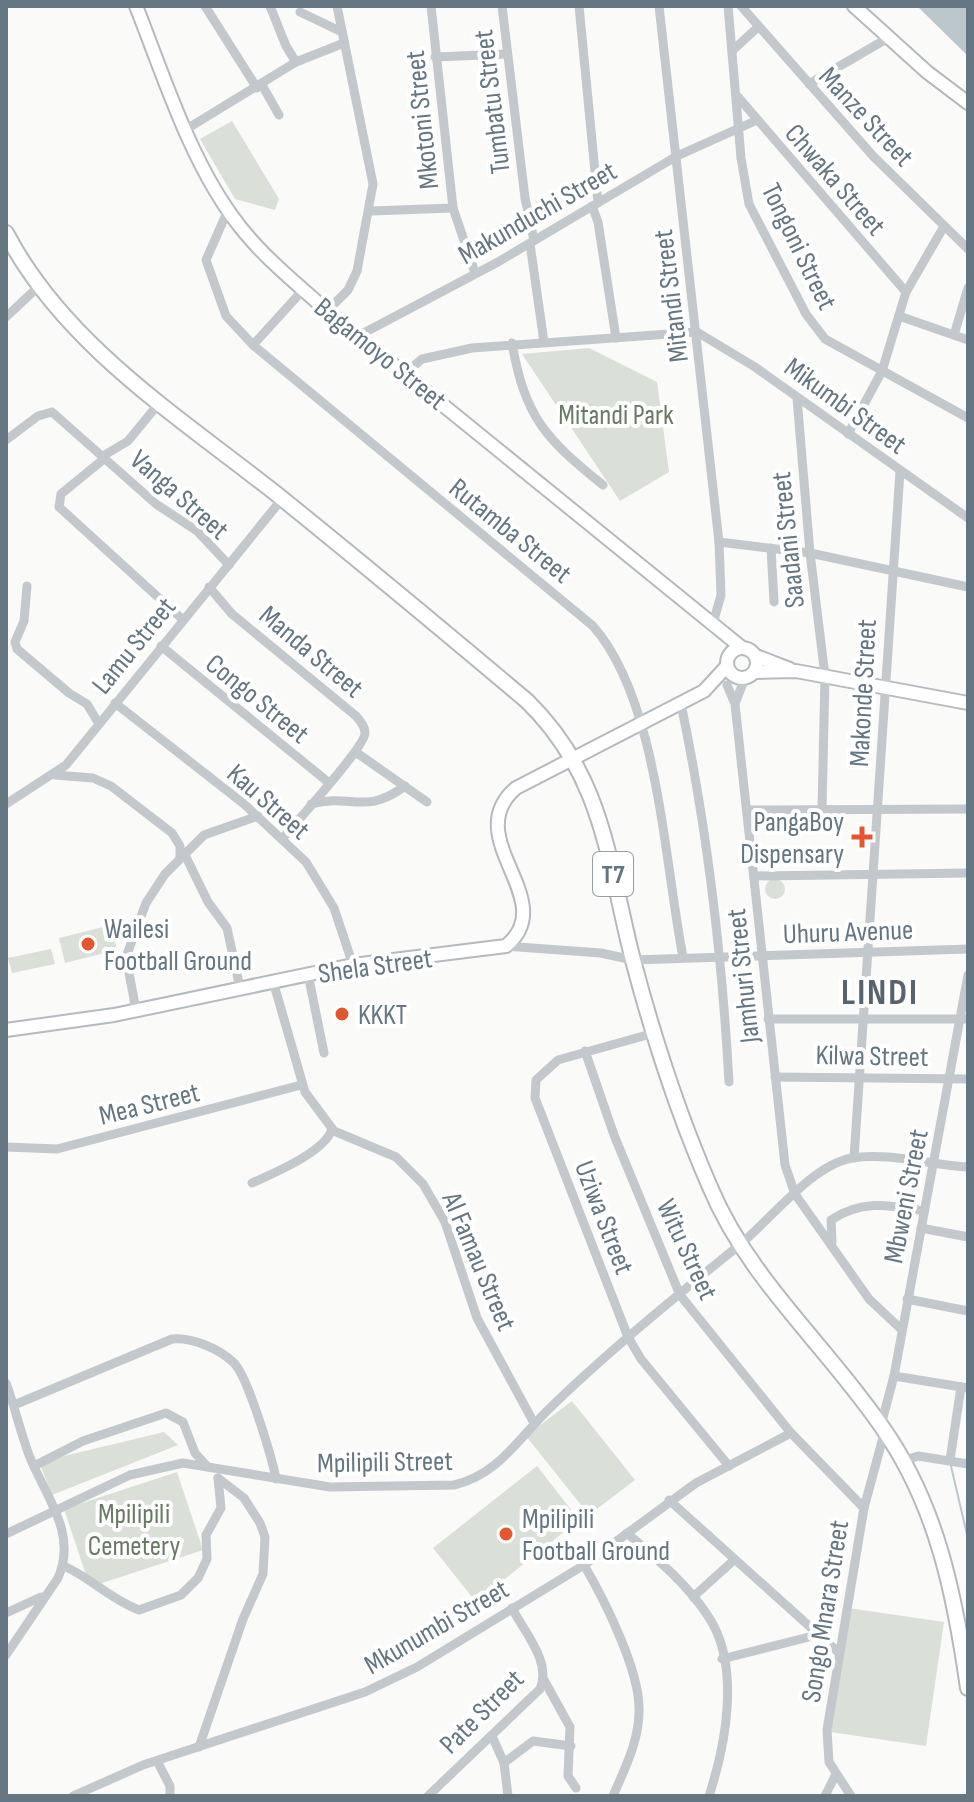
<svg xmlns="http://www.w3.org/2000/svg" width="974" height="1802" font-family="'Sofia Sans Condensed',sans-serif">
<rect width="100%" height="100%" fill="#fafaf8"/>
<g fill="#dadfd7">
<path d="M232,121L279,199L275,210L235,199L200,139Z"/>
<path d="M589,348L657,382L669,472L620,501L522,354Z"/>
<circle cx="775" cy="889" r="10"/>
<path d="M111,925L117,950L65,963L59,938Z"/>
<path d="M51,949L55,964L12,973L8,958Z"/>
<path d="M572,1401L635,1480L589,1515L526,1436Z"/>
<path d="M164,1432L178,1445L52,1495L39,1462Z"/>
<path d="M537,1466L579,1520L476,1602L433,1548Z"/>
<path d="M177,1472L203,1550L90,1587L64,1509Z"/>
<path d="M848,1608L944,1622L926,1746L830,1732Z"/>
</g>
<path fill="#bbc7cb" d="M916,6H968V56L919,8Z"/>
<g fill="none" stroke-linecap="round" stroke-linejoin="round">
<path stroke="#bbc7cb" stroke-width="2" d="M951,1466L968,1539"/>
<defs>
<g id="major">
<path d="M136,6C163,74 189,157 232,216C258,253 294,281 327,311L741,647"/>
<path d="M854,6L927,72L968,103"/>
<circle cx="742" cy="663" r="15"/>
<path d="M756,656L790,669"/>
<path d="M755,672L796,671L968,703"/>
<path d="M6,1030L114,1015L353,965L506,946C562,900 458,838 516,788L704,691L727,666"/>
</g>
<path id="highway" d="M6,233C65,346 181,418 279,496C362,563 445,632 527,701C605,777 608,865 634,964C654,1039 679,1116 710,1187C749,1280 826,1345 882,1427C937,1505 955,1596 968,1688"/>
</defs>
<use href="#major" stroke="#b5babe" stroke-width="16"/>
<use href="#highway" stroke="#b4b9bd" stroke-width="18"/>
<g stroke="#c3c8cc" stroke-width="9">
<path d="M205,6L257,88"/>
<path d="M270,6L286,46L296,62"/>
<path d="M431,6L453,208L475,273"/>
<path d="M502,6L525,198L534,240"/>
<path d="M579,6L598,203"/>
<path d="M659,6L719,542L721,595L712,627"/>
<path d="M728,6L741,158L749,204L806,314L825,339L968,418"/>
<path d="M741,6L873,156L968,249"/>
<path d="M300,12L342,32"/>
<path d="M732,51L758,27"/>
<path d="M435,57L507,54"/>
<path d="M809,84L888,38"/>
<path d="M262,85L279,115"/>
<path d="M738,97L906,292"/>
<path d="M185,130L296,62L344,43"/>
<path d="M592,206L598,222L616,338"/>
<path d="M228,210L206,260L226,316L253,345L593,626C658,700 664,860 683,957"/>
<path d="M371,211L453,208"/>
<path d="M530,244L544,342"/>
<path d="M327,311L348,290L357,271L373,184L337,6"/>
<path d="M899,316L968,340"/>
<path d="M6,317L38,287"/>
<path d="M954,335L968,288"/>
<path d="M358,336L498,262L677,156L755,121"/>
<path d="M512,343C525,418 546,439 603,485"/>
<path d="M253,345L303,290"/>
<path d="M404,374L422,359L472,348L697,332L755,367L968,518"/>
<path d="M797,398L810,553L825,676L822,809"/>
<path d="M848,434L882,371L906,292L943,228"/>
<path d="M6,440L38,416L52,412L156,504L197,531L229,565"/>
<path d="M103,456L128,441L160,402"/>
<path d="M105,458L61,494L59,507L182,619"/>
<path d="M719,542L810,553L968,587"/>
<path d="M771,548L774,602"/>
<path d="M27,586L24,621L15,642L17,649L69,693L87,704L99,724"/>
<path d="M209,587L232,614L356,716C360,721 365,726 365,733C365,747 297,821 283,838"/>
<path d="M161,646L328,782"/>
<path d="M727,685L735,704L785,1165L795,1194L869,1299L902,1330"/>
<path d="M736,701L745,678"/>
<path d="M115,703L244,804L306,862L334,908L353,965"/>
<path d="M681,704C707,828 722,955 729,1082"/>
<path d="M357,753L427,802"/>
<path d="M55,775L93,778L111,786L172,833L180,846V858"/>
<path d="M6,804L66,765L282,499"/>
<path d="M311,804C353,793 364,816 405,786"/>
<path d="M747,810L968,809"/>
<path d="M185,855L208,902L227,928L240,988"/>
<path d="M755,876L968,873"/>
<path d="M506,946L601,953L633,960L968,949"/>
<path d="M308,974L324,1053"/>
<path d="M273,981L305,1092L334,1131L396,1157L423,1184L445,1222L477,1318L534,1423"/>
<path d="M136,1010L126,957L146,903L165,874L204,835L258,816"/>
<path d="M768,1019H968"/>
<path d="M654,1033L558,1060L536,1080L535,1098L628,1337L641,1359L729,1466"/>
<path d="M585,1051L614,1135L680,1295L791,1433L864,1508"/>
<path d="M775,1077L968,1079"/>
<path d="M6,1147L57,1149L301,1085"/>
<path d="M854,1158L900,471"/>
<path d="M252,1183C274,1173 325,1152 332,1129"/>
<path d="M921,1228L968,1237"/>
<path d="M832,1242L831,1220C862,1199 889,1205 924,1211"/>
<path d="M907,1299L968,1311"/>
<path d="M894,1376L968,1388"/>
<path d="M6,1383C15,1407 20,1431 29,1455C45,1496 78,1533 58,1578L6,1655"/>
<path d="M14,1405L172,1339C192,1337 220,1349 234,1363C248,1377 272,1458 276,1479"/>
<path d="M881,1425L894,1376L968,975"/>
<path d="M950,1460L961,1387"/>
<path d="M902,1461L918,1456L968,1464"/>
<path d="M34,1466L83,1441L166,1413L183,1422L195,1453L206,1465"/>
<path d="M669,1500L838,1652"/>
<path d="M627,1533C656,1558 687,1584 708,1616C741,1665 726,1744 709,1796"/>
<path d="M6,1534L130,1475L183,1463L330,1487L454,1485C499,1475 520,1436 552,1406C610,1350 674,1298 737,1247C769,1222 811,1165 852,1158C889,1152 931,1165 968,1167"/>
<path d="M584,1565C604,1599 639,1669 639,1708C640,1739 625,1768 613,1796"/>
<path d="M64,1566C91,1578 110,1599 139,1610L181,1595L198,1578L207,1559L206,1535L221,1508L218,1478"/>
<path d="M693,1597L734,1560"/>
<path d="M6,1613L41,1597"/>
<path d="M722,1659L817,1635"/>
<path d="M544,1680L570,1727L568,1776L576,1788"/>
<path d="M492,1736L504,1763L508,1796"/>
<path d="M199,1747L243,1619L263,1574L265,1537L260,1523L244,1498L218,1478"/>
<path d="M157,1761L170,1786V1796"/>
<path d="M504,1763L533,1741L571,1746"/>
<path d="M73,1796L143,1765L365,1692L417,1667L584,1565L696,1483L791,1433"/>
<path d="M428,1796L540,1689C552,1662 524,1632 512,1608"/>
<path d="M825,1796L835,1776"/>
<path d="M851,1796L829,1762L827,1730L864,1508L885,1430"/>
</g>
<use href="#major" stroke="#fff" stroke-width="12"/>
<use href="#highway" stroke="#fff" stroke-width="14"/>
</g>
<g fill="#e4572e" stroke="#fff" stroke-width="3">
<path d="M858 825h8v8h8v8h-8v8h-8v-8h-8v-8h8z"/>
<circle cx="88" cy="944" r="8"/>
<circle cx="342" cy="1014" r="8"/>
<circle cx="506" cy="1534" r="8"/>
</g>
<g text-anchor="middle" stroke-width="8" stroke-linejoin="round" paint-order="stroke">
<rect fill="#fff" stroke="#939fa8" stroke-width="2" x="593" y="852" width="40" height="44" rx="6"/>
<g font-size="26" font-weight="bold" fill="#657683">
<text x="613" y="883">T7</text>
</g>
<g font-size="28" fill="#657683" stroke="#fff">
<text transform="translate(491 102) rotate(-97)" y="10">Tumbatu Street</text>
<text transform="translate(867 116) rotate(47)" y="10">Manze Street</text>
<text transform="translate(421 120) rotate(-96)" y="10">Mkotoni Street</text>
<text transform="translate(836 179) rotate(49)" y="10">Chwaka Street</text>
<text transform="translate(537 212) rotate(-30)" y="10">Makunduchi Street</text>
<text transform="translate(800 246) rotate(64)" y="10">Tongoni Street</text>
<text transform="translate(670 296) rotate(-97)" y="10">Mitandi Street</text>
<text transform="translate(381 353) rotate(39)" y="10">Bagamoyo Street</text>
<text transform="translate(846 405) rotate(36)" y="10">Mikumbi Street</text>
<text transform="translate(180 494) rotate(41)" y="10">Vanga Street</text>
<text transform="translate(511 530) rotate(39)" y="10">Rutamba Street</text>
<text transform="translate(787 540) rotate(-96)" y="10">Saadani Street</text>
<text transform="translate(133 645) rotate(-51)" y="10">Lamu Street</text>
<text transform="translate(312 651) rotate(40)" y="10">Manda Street</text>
<text transform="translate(862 693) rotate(-87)" y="10">Makonde Street</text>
<text transform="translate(258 698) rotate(39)" y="10">Congo Street</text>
<text transform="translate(269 801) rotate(41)" y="10">Kau Street</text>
<text transform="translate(848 931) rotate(-2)" y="10">Uhuru Avenue</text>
<text transform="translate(375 965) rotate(-8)" y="10">Shela Street</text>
<text transform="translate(742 976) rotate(-96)" y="10">Jamhuri Street</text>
<text transform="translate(872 1055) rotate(1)" y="10">Kilwa Street</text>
<text transform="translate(149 1103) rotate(-14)" y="10">Mea Street</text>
<text transform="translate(905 1196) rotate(-79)" y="10">Mbweni Street</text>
<text transform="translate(605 1217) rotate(69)" y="10">Uziwa Street</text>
<text transform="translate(688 1249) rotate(65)" y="10">Witu Street</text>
<text transform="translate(480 1261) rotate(67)" y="10">Al Famau Street</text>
<text transform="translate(385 1461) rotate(-1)" y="10">Mpilipili Street</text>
<text transform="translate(824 1611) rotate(-81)" y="10">Songo Mnara Street</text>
<text transform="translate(436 1626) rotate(-30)" y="10">Mkunumbi Street</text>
<text transform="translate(481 1711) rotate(-45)" y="10">Pate Street</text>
</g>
<g font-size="28" fill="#687a64" stroke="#fff">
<text x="616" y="424">Mitandi Park</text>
<text x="134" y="1523">Mpilipili<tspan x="134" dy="32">Cemetery</tspan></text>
</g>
<g font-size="28" fill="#657683" stroke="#fff" text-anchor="start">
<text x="844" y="831" text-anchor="end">PangaBoy<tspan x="844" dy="32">Dispensary</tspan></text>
<text x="104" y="938">Wailesi<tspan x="104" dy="32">Football Ground</tspan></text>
<text x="358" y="1024">KKKT</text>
<text x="522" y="1528">Mpilipili<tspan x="522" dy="32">Football Ground</tspan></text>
</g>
<g font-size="36" font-weight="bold" letter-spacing="2" fill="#57646e" stroke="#fff">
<text x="880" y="1004">LINDI</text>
</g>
</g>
<rect width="974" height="1802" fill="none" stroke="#657683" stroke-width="16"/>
</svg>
